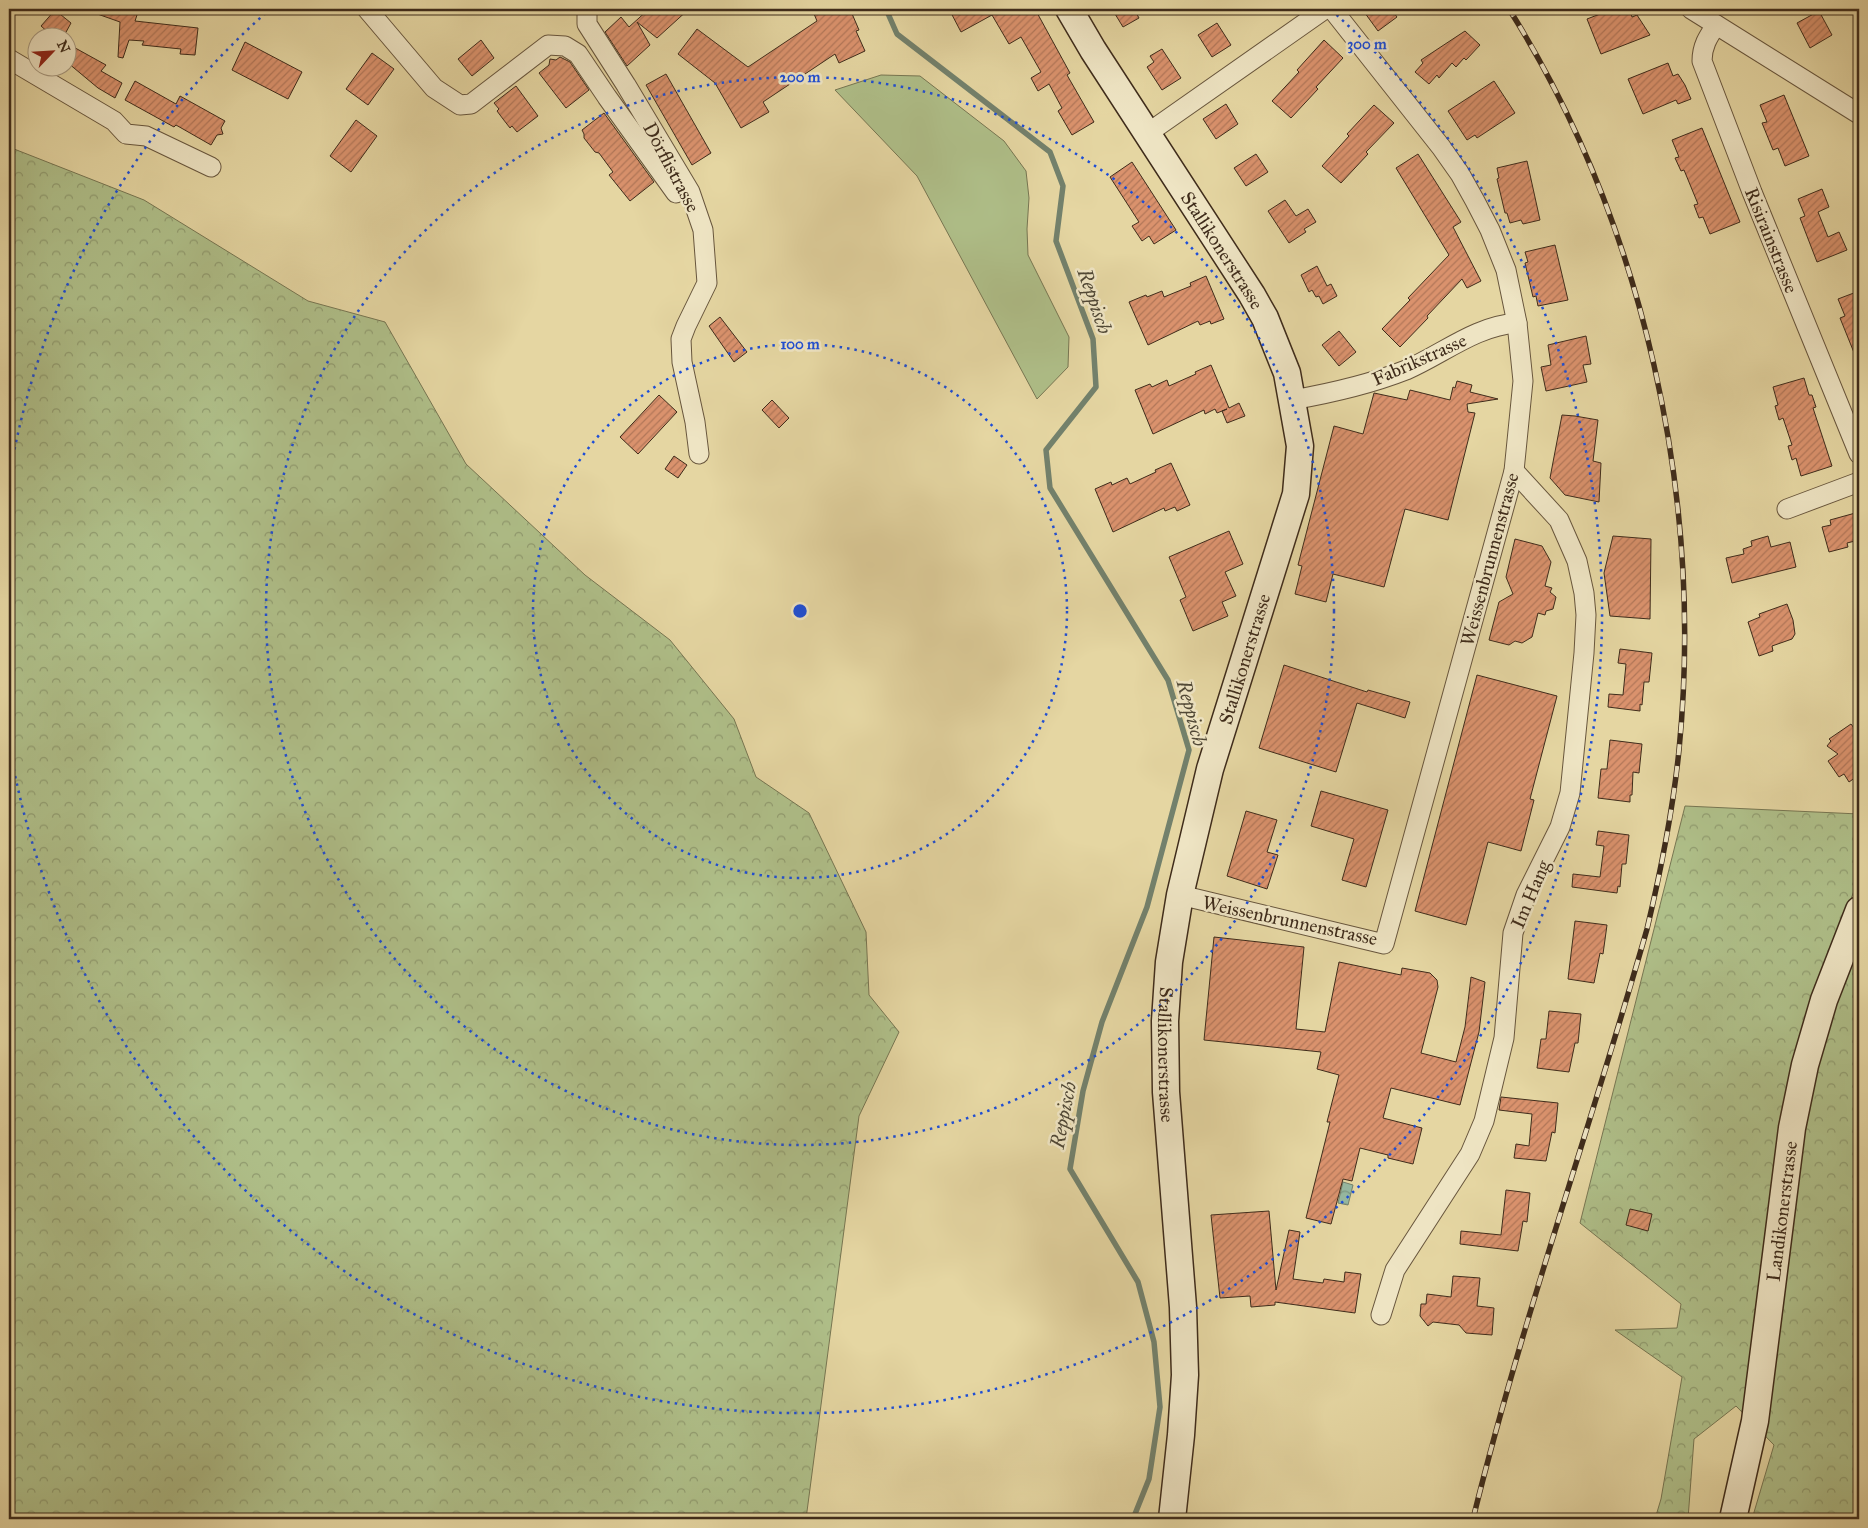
<svg xmlns="http://www.w3.org/2000/svg" width="1868" height="1528" font-family="'IM FELL Great Primer',serif">
<defs>
<pattern id="forest-crowns" width="20" height="18" patternUnits="userSpaceOnUse" patternTransform="scale(1.25)"><rect width="20" height="18" fill="#afbf89"/><path d="M2 6a3 3 0 1 1 6 0M12 15a3 3 0 1 1 6 0" fill="none" stroke="#909b6f"/></pattern>
<pattern id="water-waves" width="16" height="10" patternUnits="userSpaceOnUse" patternTransform="scale(1.25)"><rect width="16" height="10" fill="#96b9a2"/><path d="M0 5q4-4 8 0t8 0" fill="none" stroke="#7c9783"/></pattern>
<pattern id="building-hatch" width="6" height="6" patternUnits="userSpaceOnUse" patternTransform="scale(1.25)"><rect width="6" height="6" fill="#da926d"/><path d="M-1 1l2-2M0 6l6-6M5 7l2-2" fill="none" stroke="#b27759"/></pattern>
</defs>
<rect width="100%" height="100%" fill="#e5d6a2"/>
<filter id="stains"><feTurbulence type="fractalNoise" baseFrequency=".004" numOctaves="4"/><feColorMatrix values="0 0 0 0 .2 0 0 0 0 .09 0 0 0 0 .02 0 0 0 .5 -.17"/></filter>
<radialGradient id="worn" r=".72"><stop offset=".6" stop-color="#630" stop-opacity="0"/><stop offset="1" stop-color="#630" stop-opacity=".3"/></radialGradient>
<g fill="url(#forest-crowns)" stroke="#777652">
<path d="M9,147L144,200L308,301L385,322L466,464L585,575L670,640L734,719L756,777L809,813L866,932L869,995L899,1032L859,1116L806,1519H9Z"/>
<path d="M1685,806L1859,814V877L1847,910L1859,907V1519H1752L1774,1445L1736,1406L1694,1439L1688,1519H1655L1661,1499L1682,1377L1615,1330L1677,1328L1681,1304L1580,1223Z"/>
</g>
<path fill="#afbf89" stroke="#777652" d="M881,75L920,76L1004,141L1026,171L1029,198L1027,229L1028,255L1069,337L1068,367L1037,399L917,176L835,90Z"/>
<path fill="url(#water-waves)" stroke="#73816c" d="M1343,1182L1353,1185L1348,1205L1338,1203Z"/>
<g fill="none" stroke-linecap="round" stroke-linejoin="round">
<path stroke="#73816c" stroke-width="5.5" d="M886,9L897,34L1050,152L1063,186L1056,241L1093,339L1096,387L1046,450L1050,488L1168,680L1189,750L1147,907L1102,1022L1083,1091L1070,1169L1138,1282L1154,1342L1160,1407L1149,1479L1133,1519"/>
</g>
<g fill="url(#building-hatch)" stroke="#3f2c1b">
<path d="M89,9H139L135,21L198,28L195,55L180,54L181,49L142,45L144,41L129,40L123,58L118,57L120,22L89,11Z"/>
<path d="M649,9H689L657,38L637,22L650,45L627,66L605,32L621,17L629,27Z"/>
<path d="M812,9H850L859,30L856,31L865,51L839,63L835,54L763,102L769,112L741,128L715,83L678,54L697,29L748,67L817,21Z"/>
<path d="M949,9H1035L1070,73L1067,75L1094,122L1072,135L1058,111L1062,108L1049,84L1038,91L1031,78L1041,72L1021,37L1009,44L992,15L961,32Z"/>
<path d="M1112,9H1134L1139,18L1123,27Z"/>
<path d="M1362,9H1391L1397,17L1378,31Z"/>
<path d="M1613,9H1629L1632,17L1637,15L1650,35L1601,54L1587,19Z"/>
<path d="M55,10L71,23L65,34L49,33L41,26Z"/>
<path d="M1819,11L1832,35L1810,48L1797,23Z"/>
<path d="M1217,23L1231,45L1212,57L1198,35Z"/>
<path d="M1465,31L1480,45L1466,60L1464,58L1456,67L1452,63L1439,78L1437,75L1429,84L1415,72L1423,63L1421,60Z"/>
<path d="M481,40L494,58L472,76L458,59Z"/>
<path d="M1324,40L1343,58L1316,87L1318,89L1291,118L1272,101L1299,72L1297,70Z"/>
<path d="M245,42L302,72L288,99L232,70Z"/>
<path d="M68,44L106,65L101,71L122,83L115,98L98,88L68,63Z"/>
<path d="M1162,49L1181,78L1162,90L1147,67L1154,62L1150,56Z"/>
<path d="M372,53L394,69L368,105L346,89Z"/>
<path d="M560,57L570,62L589,90L566,108L539,73L549,65L550,59L556,60Z"/>
<path d="M1668,63L1673,76L1678,74L1685,85L1691,99L1678,104L1676,100L1643,114L1628,79Z"/>
<path d="M666,74L711,153L692,165L646,85Z"/>
<path d="M135,81L176,104L180,96L225,121L221,128L223,134L217,135L211,145L176,125L174,127L125,100Z"/>
<path d="M1494,81L1515,113L1477,138L1475,135L1467,140L1448,111Z"/>
<path d="M516,86L538,116L517,132L512,126L510,128L503,119L497,111L499,109L494,103Z"/>
<path d="M1784,95L1809,156L1785,166L1778,148L1773,150L1762,123L1767,122L1760,105Z"/>
<path d="M1226,104L1238,124L1216,139L1203,119Z"/>
<path d="M1374,105L1394,123L1366,152L1368,154L1341,183L1322,166L1349,136L1347,134Z"/>
<path d="M604,113L654,182L630,201L609,175L613,172L599,153L595,152L584,138V134L582,130Z"/>
<path d="M356,120L377,136L351,172L330,156Z"/>
<path d="M1702,128L1740,222L1710,234L1703,217L1699,218L1694,205L1698,204L1684,170L1681,171L1675,158L1679,157L1672,140Z"/>
<path d="M1256,154L1268,172L1246,186L1234,168Z"/>
<path d="M1418,154L1461,222L1453,227L1481,281L1467,288L1462,279L1427,316L1428,318L1400,347L1382,329L1410,300L1408,298L1449,255L1396,168Z"/>
<path d="M1527,161L1540,220L1523,224L1521,220L1510,223L1507,213H1505L1497,179L1499,178L1497,168Z"/>
<path d="M1132,162L1176,230L1154,244L1149,236L1142,241L1132,226L1139,222L1110,177Z"/>
<path d="M1822,189L1829,207L1818,212L1828,237L1839,232L1847,250L1817,262L1800,218L1805,216L1798,199Z"/>
<path d="M1285,200L1296,216L1308,209L1316,222L1304,229L1306,232L1289,243L1268,211Z"/>
<path d="M1555,245L1568,300L1538,306L1536,296L1533,297L1525,263L1528,262L1525,252Z"/>
<path d="M1317,266L1327,286L1331,284L1337,296L1323,304L1319,296L1316,297L1312,290L1309,292L1301,275Z"/>
<path d="M1206,276L1224,319L1211,324L1210,321L1200,325L1198,321L1148,345L1129,302L1146,295L1147,297L1162,291L1164,297L1191,286L1190,283Z"/>
<path d="M1859,291V365L1840,318L1845,316L1838,299Z"/>
<path d="M720,317L747,352L734,362L709,326Z"/>
<path d="M1339,331L1356,352L1339,366L1322,345Z"/>
<path d="M1586,336L1591,364L1583,365L1587,382L1546,391L1541,367L1551,365L1548,345Z"/>
<path d="M1211,365L1229,408L1239,403L1245,416L1227,423L1222,411L1227,409L1217,413L1215,409L1205,414L1204,410L1153,434L1135,390L1150,384L1152,387L1167,380L1169,386L1196,374L1195,372Z"/>
<path d="M1804,378L1809,395H1812L1816,407L1813,408L1832,466L1801,476L1796,458L1792,460L1788,446L1792,445L1783,418L1779,420L1775,406L1778,405L1773,387Z"/>
<path d="M1457,381L1472,385L1470,392L1498,399L1467,404L1468,412L1475,413L1448,520L1405,509L1384,587L1333,574L1326,602L1295,594L1302,566L1298,565L1334,426L1363,434L1374,393L1407,400L1410,390L1450,400L1453,387L1455,388Z"/>
<path d="M659,395L677,412L638,454L620,437Z"/>
<path d="M772,400L789,418L779,428L762,410Z"/>
<path d="M1562,415L1575,416L1598,420L1593,461L1601,463L1599,502L1565,495L1550,478Z"/>
<path d="M674,456L687,465L678,478L665,469Z"/>
<path d="M1171,463L1190,505L1177,511L1175,507L1165,511L1164,508L1113,532L1095,489L1111,482L1112,485L1127,478L1130,484L1156,472L1155,470Z"/>
<path d="M1859,512V540L1847,543L1848,547L1829,552L1822,527L1831,525L1830,520Z"/>
<path d="M1229,531L1243,564L1225,572L1236,596L1222,602L1228,616L1193,631L1180,600L1186,597L1169,557Z"/>
<path d="M1613,536L1651,539L1650,619L1610,616L1604,573Z"/>
<path d="M1768,536L1771,547L1790,542L1796,567L1732,583L1726,558L1744,554L1743,549L1752,546L1751,541Z"/>
<path d="M1515,539L1542,546L1551,562L1545,586L1552,588L1550,592L1556,597L1553,609L1546,611L1545,615L1538,613L1532,637L1522,643L1515,641L1509,645L1489,640L1499,602L1513,594L1506,577Z"/>
<path d="M1787,604L1793,620L1795,634L1792,639L1772,646L1773,651L1759,656L1748,622L1760,617L1759,614Z"/>
<path d="M1620,649L1652,653L1649,682H1644L1642,705L1640,704V711L1608,707L1609,694L1623,695L1626,664L1618,663Z"/>
<path d="M1284,665L1367,692L1368,690L1410,702L1405,718L1357,703L1336,772L1259,748Z"/>
<path d="M1477,675L1557,696L1530,799L1534,800L1521,851L1488,842L1466,925L1415,911Z"/>
<path d="M1851,724L1859,735V775L1849,782L1844,774L1839,777L1828,761L1838,754L1827,746L1831,741L1829,739Z"/>
<path d="M1610,740L1642,744L1639,773L1633,772L1632,795H1630V802L1598,798L1601,769H1607Z"/>
<path d="M1321,791L1388,810L1366,887L1342,880L1354,839L1311,826Z"/>
<path d="M1246,811L1277,820L1267,852L1278,855L1267,889L1227,876Z"/>
<path d="M1598,831L1629,835L1626,864H1622L1620,887L1618,886L1617,893L1572,887L1573,874L1600,877L1604,846L1596,845Z"/>
<path d="M1575,921L1607,925L1603,954L1600,953L1594,983L1568,979Z"/>
<path d="M1214,937L1304,947L1296,1029L1325,1032L1339,962L1401,975L1402,968L1430,973L1437,980L1438,987L1421,1053L1456,1062L1465,1027L1471,977L1485,982L1479,1032L1460,1105L1391,1088L1383,1118L1422,1128L1413,1164L1388,1158V1155L1360,1148L1352,1181L1343,1179L1331,1224L1306,1218L1330,1122H1327L1339,1075L1317,1069L1321,1052L1204,1040Z"/>
<path d="M1549,1011L1581,1014L1578,1043H1575L1569,1072L1537,1068L1541,1039H1546Z"/>
<path d="M1501,1097L1558,1103L1555,1133L1552,1132L1546,1161L1514,1158L1516,1144L1529,1146L1532,1114L1499,1110Z"/>
<path d="M1506,1190L1530,1193L1527,1222L1523,1221L1518,1251L1460,1244L1461,1231L1501,1235Z"/>
<path d="M1630,1209L1652,1214L1648,1231L1626,1225Z"/>
<path d="M1269,1211L1276,1290L1289,1230L1300,1232L1293,1279L1323,1283L1324,1279L1344,1282L1345,1272L1361,1274L1355,1313L1275,1302V1305L1251,1307L1250,1296L1220,1298L1211,1215Z"/>
<path d="M1453,1276L1480,1278L1477,1306L1494,1308L1492,1335L1466,1333L1459,1325L1433,1322L1428,1326L1420,1316L1421,1304H1426L1427,1294L1451,1297Z"/>
</g>
<g fill="none" stroke-linecap="round" stroke-linejoin="round">
<defs>
<g id="street">
<path d="M367,9L434,88L460,105L471,104L548,45L565,46L578,54L607,97L676,193"/>
<path d="M587,9V24L626,85L690,192L703,230L707,283L686,326L681,339L682,362L695,422L699,454"/>
<path d="M1691,9L1859,114"/>
<path d="M1716,25C1708,37 1702,46 1702,61L1752,192L1859,454"/>
<path d="M9,59L114,121L126,134L146,136L211,167"/>
<path d="M1148,133L1325,9"/>
<path d="M1292,400C1332,393 1368,385 1406,370C1443,354 1475,326 1517,323"/>
<path d="M1787,509L1859,482"/>
<path d="M1180,895L1384,944L1514,471L1523,381L1517,323L1506,270L1490,230L1475,201L1460,174L1441,147L1332,9"/>
<path d="M1381,1315L1395,1270L1470,1154L1484,1121L1504,1038L1513,933L1526,895L1560,827L1570,793L1584,653L1586,615L1584,593L1577,561L1559,520L1514,471"/>
</g>
<g id="secondary">
<path id="s1" d="M1069,9L1093,50L1252,295L1265,318L1287,373L1300,446L1296,494L1210,769L1180,895L1169,962L1165,1021L1166,1092L1183,1307L1185,1375L1181,1435L1172,1519"/>
<path id="s2" d="M1733,1519L1755,1421L1792,1128L1805,1065L1824,1000L1859,910"/>
</g>
</defs>
<use href="#street" stroke="#68563d" stroke-width="21"/>
<use href="#secondary" stroke="#3f2c1b" stroke-width="29"/>
<use href="#street" stroke="#eee4c3" stroke-width="19"/>
<use href="#secondary" stroke="#eee4c3" stroke-width="26"/>
<defs>
<path id="rail" d="M1473,1519C1522,1320 1591,1126 1647,929C1661,870 1673,810 1679,750C1704,498 1644,223 1509,9"/>
</defs>
<use href="#rail" stroke="#3f2c1b" stroke-width="5.5"/>
<use href="#rail" stroke="#eee4c3" stroke-width="4" stroke-dasharray="11" stroke-linecap="butt"/>
</g>
<g fill="none" stroke="#1d4ed8" stroke-width="2.5" stroke-dasharray="2.5 5">
<circle cx="800" cy="611" r="267"/>
<circle cx="800" cy="611" r="534"/>
<path d="M9 479A802 802 0 0 1 269 10M1331 10A802 802 0 1 1 9 743"/>
</g>
<g text-anchor="middle" stroke-width="5" stroke-linejoin="round" paint-order="stroke">
<g font-size="19" fill="#3f2c1b" stroke="#eee4c3">
<text transform="translate(672 167) rotate(62)" y="7">Dörflistrasse</text>
<text transform="translate(1772 240) rotate(68)" y="7">Risirainstrasse</text>
<text dy="7" stroke="none"><textPath href="#s1" startOffset="286">Stallikonerstrasse</textPath></text>
<text transform="translate(1419 359) rotate(-24)" y="7">Fabrikstrasse</text>
<text transform="translate(1489 559) rotate(-75)" y="7">Weissenbrunnenstrasse</text>
<text transform="translate(1244 659) rotate(-73)" y="7">Stallikonerstrasse</text>
<text transform="translate(1530 894) rotate(-67)" y="7">Im Hang</text>
<text transform="translate(1290 920) rotate(12)" y="7">Weissenbrunnenstrasse</text>
<text dy="7" stroke="none"><textPath href="#s1" startOffset="1126">Stallikonerstrasse</textPath></text>
<text dy="7" stroke="none"><textPath href="#s2" startOffset="312">Landikonerstrasse</textPath></text>
</g>
<g font-size="20" font-style="italic" fill="#504836" stroke="#eee4c3">
<text transform="translate(1095 301) rotate(71)" y="7">Reppisch</text>
<text transform="translate(1192 713) rotate(75)" y="7">Reppisch</text>
<text transform="translate(1063 1115) rotate(-79)" y="7">Reppisch</text>
</g>
</g>
<circle cx="800" cy="611" r="8" fill="#1d4ed8" stroke="#eee4c3" stroke-width="2.5"/>
<g font-size="15" text-anchor="middle" font-weight="bold" fill="#1d4ed8" stroke="#eee4c3" stroke-width="5" stroke-linejoin="round" paint-order="stroke">
<text x="1367" y="49">300 m</text>
<text x="800" y="82">200 m</text>
<text x="800" y="349">100 m</text>
</g>
<rect width="1868" height="1528" fill="none" stroke="#e5d6a2" stroke-width="30"/>
<rect x="10" y="10" width="1848" height="1508" fill="none" stroke="#3f2c1b" stroke-width="2.5"/>
<rect x="15" y="15" width="1838" height="1498" fill="none" stroke="#3f2c1b"/>
<g transform="translate(52 52) rotate(65)"><circle r="24" fill="#eee4c3" stroke="#a89a80"/>
<path d="M0-4L9 19L0 12L-9 19Z" fill="#8f2418"/>
<text y="-8" font-size="14" font-weight="bold" text-anchor="middle" fill="#3f2c1b">N</text>
</g>
<rect width="100%" height="100%" filter="url(#stains)"/>
<rect width="100%" height="100%" fill="url(#worn)"/>
</svg>
